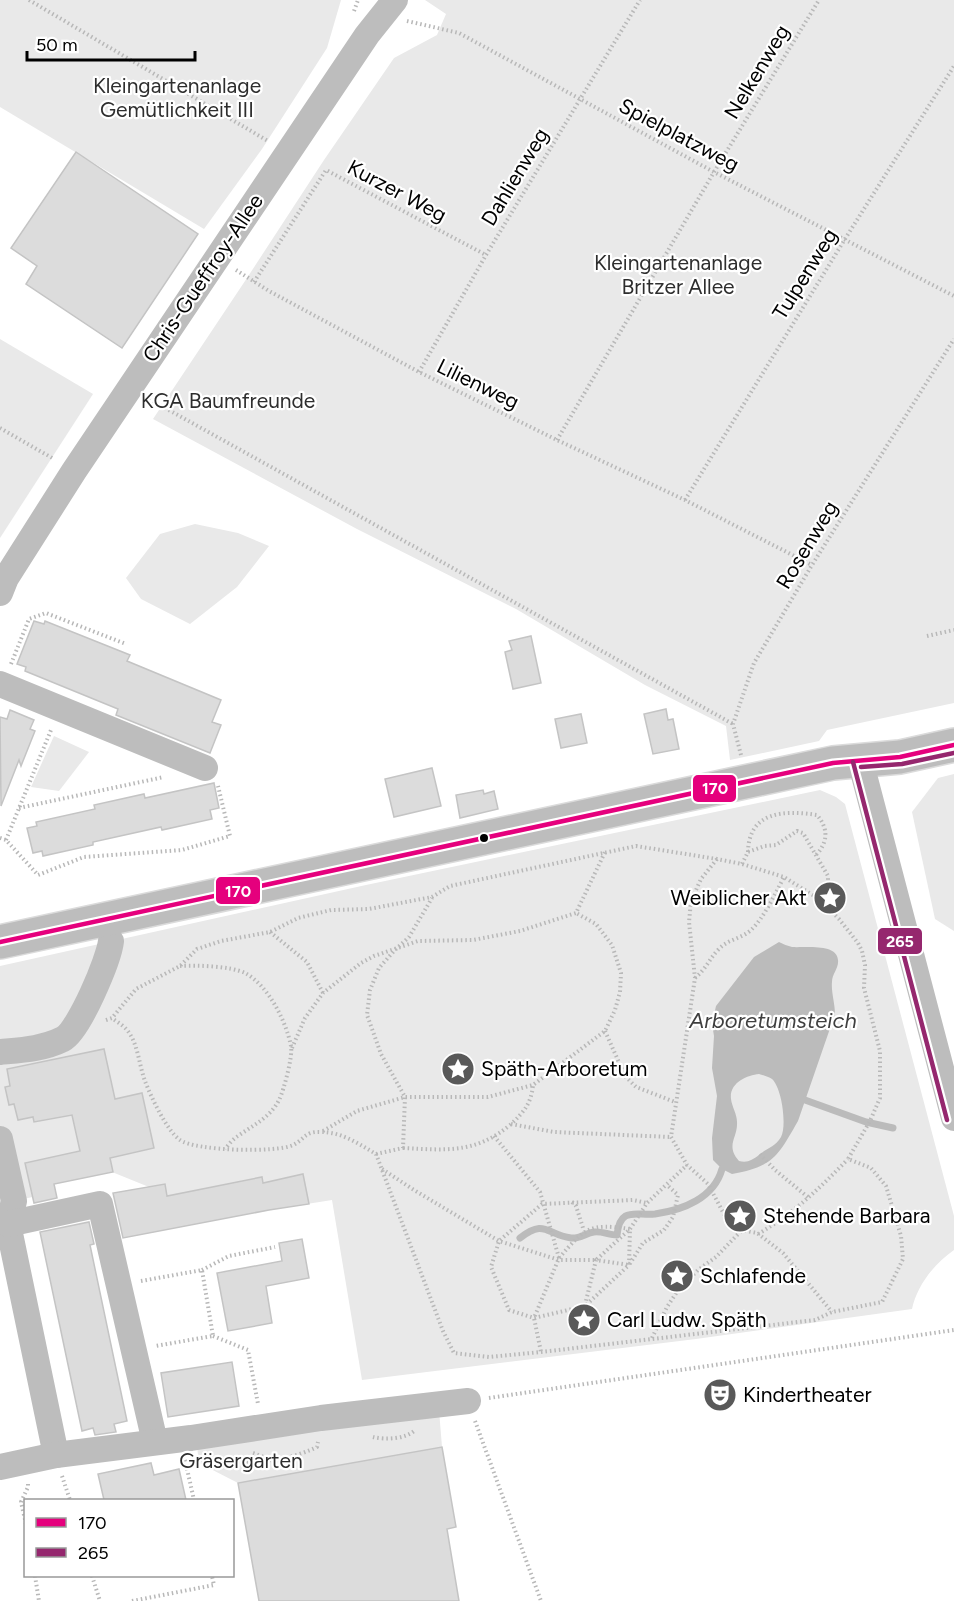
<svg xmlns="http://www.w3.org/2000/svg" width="954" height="1601" font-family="Figtree,sans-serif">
<rect width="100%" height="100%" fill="#fff"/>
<g fill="#e9e9e9">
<path d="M0,0H341L327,48L262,149L204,229L0,107Z"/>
<path d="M425,0H954V703L827,730L819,741L730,760L726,726L645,685L516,609L357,529L153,419L247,278L324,160L394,58L437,35L446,14Z"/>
<path d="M0,339L93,394L0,538Z"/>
<path d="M195,524L238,533L269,546L237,587L190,624L141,599L126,578L160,534Z"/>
<path d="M54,736L89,752L59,791L31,787Z"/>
<path d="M954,774V931L935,919L912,812L938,778Z"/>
<path d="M820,790L836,797L845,804L954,1216V1250C935,1263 917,1285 912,1309L696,1339L362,1380L332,1200L269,1210L262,1177L167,1196L165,1184L149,1187L112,1172L54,1184L56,1192L0,1204V966L366,885Z"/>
<path d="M439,1410L442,1447L238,1483L199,1463L197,1446Z"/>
</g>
<path fill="#bbb" fill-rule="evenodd" d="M779,942C783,944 788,946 792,947C804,948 837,943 838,960C839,968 832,974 832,982C831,991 835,1004 835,1014L798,1121C778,1156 773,1167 732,1174L722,1169L713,1160L712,1138L717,1096L712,1068L714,1036L712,1024L716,1006L754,957ZM759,1074C763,1075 769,1077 772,1079C782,1088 787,1126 781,1137C775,1147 767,1148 759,1155C752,1160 748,1163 739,1161C725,1145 738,1138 737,1122C737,1114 732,1107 731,1099C729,1083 747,1075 759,1074Z"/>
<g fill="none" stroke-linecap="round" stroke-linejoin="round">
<g stroke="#bbb" stroke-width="7">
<path d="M805,1100L866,1122L893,1128"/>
<path d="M520,1238C545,1218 547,1235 571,1238C580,1239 586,1233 594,1232C602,1231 609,1235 617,1235C620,1206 636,1216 655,1214C683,1210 714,1198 722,1169"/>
</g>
</g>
<g fill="#dcdcdc" stroke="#c4c4c4" stroke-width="1.5">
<path d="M76,152L198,234L122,348L26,284L37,266L11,248Z"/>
<path d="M34,621L44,624L45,621L130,655L127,661L221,700L212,722L221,725L210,753L116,715L118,709L25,671L26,667L17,664Z"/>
<path d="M531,636L541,683L513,689L505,652L512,650L509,641Z"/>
<path d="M666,709L668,720L673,719L679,749L653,754L644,714Z"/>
<path d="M10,710L34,720L30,729L35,731L21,766L19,760L1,806L0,717L7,719Z"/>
<path d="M581,714L587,743L561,748L555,719Z"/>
<path d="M432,768L441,806L394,817L385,779Z"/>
<path d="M214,783L219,808L210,810L212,819L162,830L161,827L93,842V845L43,856L42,851L33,853L27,828L37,826L36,822L95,809L94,805L144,794L145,798Z"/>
<path d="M483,790L484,794L494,791L498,809L460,818L456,795Z"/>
<path d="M104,1049L115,1099L142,1093L154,1148L110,1158L113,1172L54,1184L57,1198L34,1203L25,1163L80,1151L72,1115L34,1122L33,1117L18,1120L14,1104L9,1105L5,1087L10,1086L7,1069Z"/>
<path d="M303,1174L309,1204L269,1210L123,1238L113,1193L165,1184L167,1196L262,1177L263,1183Z"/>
<path d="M89,1222L94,1244L90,1245L127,1421L114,1424L116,1432L95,1435L93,1428L82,1431L40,1232Z"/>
<path d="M302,1239L309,1278L266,1286L272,1323L228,1331L217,1273L282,1261L279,1243Z"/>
<path d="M232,1362L239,1406L168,1417L161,1373Z"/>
<path d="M442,1447L456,1527L447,1529L459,1601H259L238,1483Z"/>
<path d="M151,1463L154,1475L179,1469L186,1500H104L98,1474Z"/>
</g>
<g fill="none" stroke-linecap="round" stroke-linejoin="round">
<defs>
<path id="major" d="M0,942L833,763L900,757L954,745"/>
</defs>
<use href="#major" stroke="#dbdbdb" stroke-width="36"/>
<g stroke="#b8b8b8" stroke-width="4" stroke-dasharray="1.5 3" stroke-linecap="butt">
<path d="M29,0L268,141"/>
<path d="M354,11L358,0"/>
<path d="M407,21L459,33L714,172L954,296"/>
<path d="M236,270L269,291L419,372L557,440L685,500L812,565"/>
<path d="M254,282L326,170L486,255"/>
<path d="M419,372L486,255L640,0"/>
<path d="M149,399L733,724"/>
<path d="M0,428L54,459"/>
<path d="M557,440L714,172L819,0"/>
<path d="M685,500L845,239L954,66"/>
<path d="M927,636L954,630"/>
<path d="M11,664L29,619L46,613L126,644"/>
<path d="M741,755L733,724L754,663L812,565L954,339"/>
<path d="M19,808L164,777"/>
<path d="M0,838L6,840L38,875L84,857L182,850L230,836L218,786"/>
<path d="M6,840L51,730"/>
<path d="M748,852C749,811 784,810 817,815C829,829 828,843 815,856"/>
<path d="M717,859L701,879L691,901L689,922L695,978L671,1137L687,1165L708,1184L724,1214L733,1223L742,1230L757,1233L783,1253L832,1312"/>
<path d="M742,864L748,852L765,846L776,845L797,831L803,833L828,876V885L819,899"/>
<path d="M270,932L307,962L323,993"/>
<path d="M180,966C197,965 230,966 245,973C268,985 286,1021 291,1046C293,1056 284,1090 279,1100C270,1118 253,1125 238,1136C233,1139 229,1144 225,1149"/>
<path d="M695,978C707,968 709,959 719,949C728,939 741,939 751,930C764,918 776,892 784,877"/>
<path d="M106,1020L112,1018L136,989L180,966L197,949L221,941L270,932L298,918L331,910L369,909L432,897L450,886L636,846L717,859L742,864L784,877L819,899L839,919L858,943L862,951L865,965L864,988L880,1051V1098L870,1121L848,1159L871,1168L886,1186L901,1236L903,1259L882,1302L832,1312L815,1320L541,1352L489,1357L454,1353L443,1331L376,1154C359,1144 342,1132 321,1132C305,1131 305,1139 293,1145C277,1153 195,1151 180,1140C167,1131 151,1097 145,1081C139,1065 138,1043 127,1030C123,1025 117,1022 112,1018"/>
<path d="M605,1031L625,1076L636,1087L675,1102"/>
<path d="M292,1048L305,1018L323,993L361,963L374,956L418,941L473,940L520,931L576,913L605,852"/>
<path d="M511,1124L554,1132L671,1137"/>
<path d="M323,1131L357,1111L405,1097H488L533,1085L605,1031L615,1010L620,992L621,973L612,945L596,924L576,913"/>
<path d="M494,1136L540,1192L559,1258L534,1318L541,1352"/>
<path d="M403,1148C446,1150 475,1154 510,1125C524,1112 531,1104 533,1085"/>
<path d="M376,1154L403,1148L405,1097L381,1054L367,1015L370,990L379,968L394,951L409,937L432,898"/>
<path d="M760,1154L775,1170L809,1198"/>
<path d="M382,1169L414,1190L499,1241L559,1260H596L630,1229L647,1203L687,1165"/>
<path d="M572,1202L576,1206L584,1231"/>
<path d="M758,1234C794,1213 819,1189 848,1159"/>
<path d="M559,1258C585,1228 589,1223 630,1229L629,1265L585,1306L534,1318L509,1310L491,1267L499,1241L542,1204L633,1200L647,1203"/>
<path d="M202,1270L229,1256L275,1247"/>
<path d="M141,1281L202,1270L213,1336L155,1346"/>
<path d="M585,1305L596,1260L629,1265L643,1243L664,1230L673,1217L678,1195L667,1185"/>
<path d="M213,1336L248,1350L258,1404"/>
<path d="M652,1338L667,1307L679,1289L698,1270L716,1257L742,1230"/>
<path d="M489,1398L954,1330"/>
<path d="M475,1421L541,1601"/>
<path d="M373,1437C385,1440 405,1439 414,1431"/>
<path d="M253,1453L272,1460"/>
<path d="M185,1460L194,1500"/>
<path d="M215,1460C250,1463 284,1463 317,1447L318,1442"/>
<path d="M62,1476L70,1500"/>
<path d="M26,1524L21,1502L28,1487V1484"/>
<path d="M35,1576L39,1601"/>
<path d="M92,1576L100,1601"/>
<path d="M132,1601L214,1585L212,1576"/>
</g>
<g stroke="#bdbdbd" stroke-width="26">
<path d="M0,593L6,578L74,471L367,35L395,0"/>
<path d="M0,684L205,768"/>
<path d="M860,760L954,1118"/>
<path d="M0,1052C21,1050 43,1049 63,1039C79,1031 109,959 111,941"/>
<path d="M0,1139L14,1201L8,1224L56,1455"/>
<path d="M8,1224L100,1204L155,1442"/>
<path d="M0,1467L56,1455L191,1438L321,1418L468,1401"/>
</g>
<use href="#major" stroke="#bdbdbd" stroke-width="33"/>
<defs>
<path id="bus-1" d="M0,942L833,763L900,757L954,745"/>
<g id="bus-2">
<path d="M853,762L947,1120"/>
<path d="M861,767L902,764L954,753"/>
</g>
</defs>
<use href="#bus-1" stroke="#fff" stroke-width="9"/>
<use href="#bus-2" stroke="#fff" stroke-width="9"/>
<use href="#bus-1" stroke="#e5007d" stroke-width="4.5"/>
<use href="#bus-2" stroke="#95276e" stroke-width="4.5"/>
</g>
<defs>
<symbol id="sight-disc" viewBox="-11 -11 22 22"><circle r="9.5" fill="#595959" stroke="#fff"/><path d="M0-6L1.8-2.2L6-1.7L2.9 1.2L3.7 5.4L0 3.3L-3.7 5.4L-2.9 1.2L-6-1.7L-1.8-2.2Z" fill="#fff"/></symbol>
<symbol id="theatre-disc" viewBox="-11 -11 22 22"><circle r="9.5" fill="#595959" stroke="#fff"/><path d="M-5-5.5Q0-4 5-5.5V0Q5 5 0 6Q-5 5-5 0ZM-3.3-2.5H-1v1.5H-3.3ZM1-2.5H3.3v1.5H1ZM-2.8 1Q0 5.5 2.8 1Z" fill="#fff"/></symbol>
</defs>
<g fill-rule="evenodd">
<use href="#sight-disc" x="811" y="879" width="38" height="38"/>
<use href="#sight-disc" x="439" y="1050" width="38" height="38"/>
<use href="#sight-disc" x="721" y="1197" width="38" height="38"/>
<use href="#sight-disc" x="658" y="1257" width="38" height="38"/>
<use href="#sight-disc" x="565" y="1301" width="38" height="38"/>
<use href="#theatre-disc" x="701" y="1376" width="38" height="38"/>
</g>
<circle fill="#000" stroke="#fff" stroke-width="2" cx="484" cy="838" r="5"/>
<g text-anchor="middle" stroke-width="4.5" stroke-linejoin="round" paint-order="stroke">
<g font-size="21" fill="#000" stroke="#fff">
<text transform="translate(757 72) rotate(-59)" y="7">Nelkenweg</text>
<text transform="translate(679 135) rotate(28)" y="7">Spielplatzweg</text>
<text transform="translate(515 177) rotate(-59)" y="7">Dahlienweg</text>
<text transform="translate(397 191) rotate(28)" y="7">Kurzer Weg</text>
<text transform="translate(805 274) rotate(-58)" y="7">Tulpenweg</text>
<text transform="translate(203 278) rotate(-56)" y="7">Chris-Gueffroy-Allee</text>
<text transform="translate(478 384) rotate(26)" y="7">Lilienweg</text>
<text transform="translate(807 545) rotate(-59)" y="7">Rosenweg</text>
</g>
<g font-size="21" fill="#2e2e2e" stroke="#fff">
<text x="177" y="93">Kleingartenanlage<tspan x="177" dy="24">Gemütlichkeit III</tspan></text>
<text x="678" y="270">Kleingartenanlage<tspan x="678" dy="24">Britzer Allee</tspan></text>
<text x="228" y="408">KGA Baumfreunde</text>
<text x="241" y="1468">Gräsergarten</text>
</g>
<g font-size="21" fill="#000" stroke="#fff" text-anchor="start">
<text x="807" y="905" text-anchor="end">Weiblicher Akt</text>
<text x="481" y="1076">Späth-Arboretum</text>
<text x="763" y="1223">Stehende Barbara</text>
<text x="700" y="1283">Schlafende</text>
<text x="607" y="1327">Carl Ludw. Späth</text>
<text x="743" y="1402">Kindertheater</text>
</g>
<g font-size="22" font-style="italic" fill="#3f3f3f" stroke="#fff">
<text x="773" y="1028">Arboretumsteich</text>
</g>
</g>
<g stroke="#fff" stroke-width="2">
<rect x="692" y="774" width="45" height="29" rx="6" fill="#e5007d"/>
<rect x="215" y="876" width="46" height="29" rx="6" fill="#e5007d"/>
<rect x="877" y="927" width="46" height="28" rx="6" fill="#95276e"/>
</g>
<g font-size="16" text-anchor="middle" font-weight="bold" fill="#fff">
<text x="715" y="794">170</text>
<text x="238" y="897">170</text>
<text x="900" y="947">265</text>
</g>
<rect x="24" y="1499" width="210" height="78" fill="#ffffff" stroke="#999999" stroke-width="1.5"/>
<rect x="36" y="1518" width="30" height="9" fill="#e5007d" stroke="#999999" stroke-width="1.5"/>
<text x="78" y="1529" font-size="18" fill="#000000">170</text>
<rect x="36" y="1548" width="30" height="9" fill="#95276e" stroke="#999999" stroke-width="1.5"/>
<text x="78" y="1559" font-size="18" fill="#000000">265</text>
<path d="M27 51v9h168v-9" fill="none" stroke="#000000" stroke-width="3"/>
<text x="36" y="51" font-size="18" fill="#000000" stroke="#ffffff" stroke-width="4.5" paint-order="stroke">50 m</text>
</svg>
